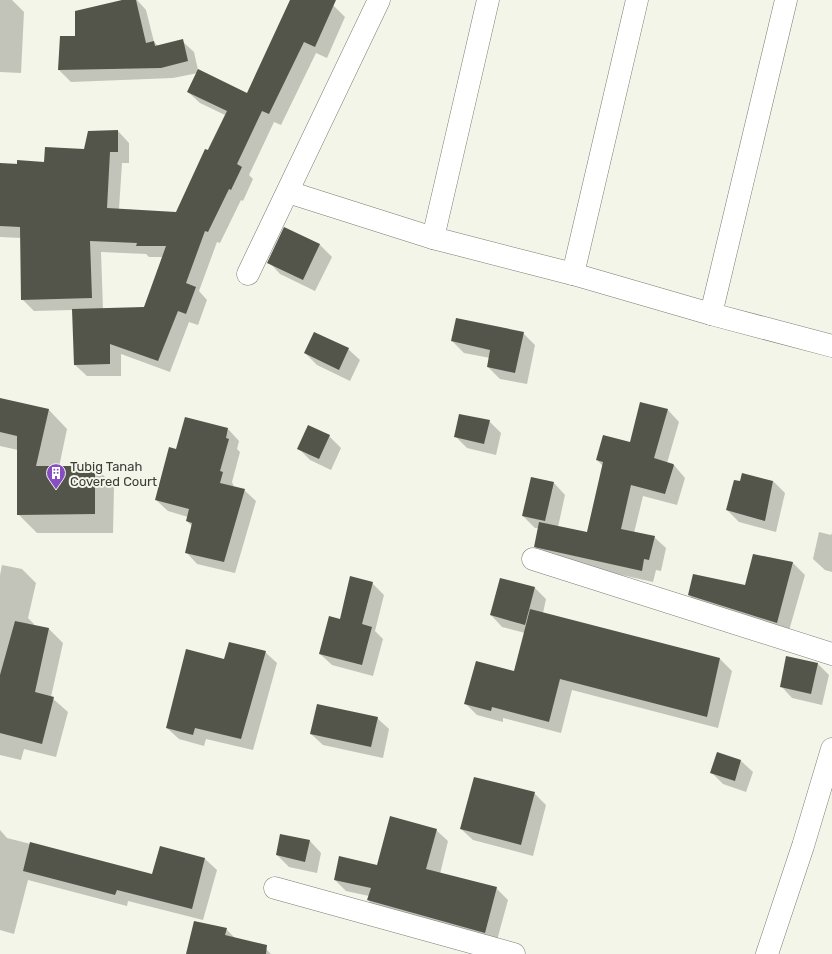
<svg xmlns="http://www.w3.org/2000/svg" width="832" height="954" font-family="Rubik,sans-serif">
<rect width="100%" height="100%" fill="#f3f5e9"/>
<g fill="#0003" fill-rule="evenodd">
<path d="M0,0H12L24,12L21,73L0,72Z"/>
<path d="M126,0H137L146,10L154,42L158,46L182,41L194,52L198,70L247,94L291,0H323L333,5L345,17L327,58L316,53L281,125L274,122L249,175L253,179L243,201L241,200L220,243L217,242L199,291L207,300L198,325L189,322L170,372L121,354V376H87L75,365L73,310L34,311L22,299L21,238L0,237V164L45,163L85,150L118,131L129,143V163H122L119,209L176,213L225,115L200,103L188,92L198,73L173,78L71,82L59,70L61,37L76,38ZM101,252L146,254L149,257H163L144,308L103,309Z"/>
<path d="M285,228L320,245L332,257L315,291L280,274L269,262Z"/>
<path d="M523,333L535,345L527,384L500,379L488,367L490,358L464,353L452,341Z"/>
<path d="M348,349L360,360L350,381L317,365L305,353Z"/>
<path d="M0,399L49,410L67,429L59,467H95L114,486L113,533H37L18,514V450L0,446Z"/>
<path d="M668,410L679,422L667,463L673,464L685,478L677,505L643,496L634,533L654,537L666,548L661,571L656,570L653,582L546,558L535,547L538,528H535L523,516L554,483L565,495L558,527L587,533L603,466L597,460L630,443Z"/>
<path d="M489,421L501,433L496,455L467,448L455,436Z"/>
<path d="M228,429L239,441L237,449L240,452L232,482L234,487L244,490L256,501L235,573L197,564L186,552L192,526L187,521L188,517L168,511L156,500L177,450Z"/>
<path d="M329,436L341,448L331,470L310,460L298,448Z"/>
<path d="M773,481L785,493L776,532L739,522L727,510Z"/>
<path d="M819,532L831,535L832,533V572L825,570L813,559Z"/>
<path d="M754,556L793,563L805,575L788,634L701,607L689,595L746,586Z"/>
<path d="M2,565L22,569L36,583L28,618L34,624V626L49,629L63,643L51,697L68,712L56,757L24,749L21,760L0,755V575Z"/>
<path d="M372,583L384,595L375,631L383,639L373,676L332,665L320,654L341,620Z"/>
<path d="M535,588L546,599L543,613L720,659L732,671L718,728L572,690L561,733L503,718V722L477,715L466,704L514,672L525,633L502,627L491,615Z"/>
<path d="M265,652L277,663L253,750L206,739L204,746L179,739L167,728L225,661Z"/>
<path d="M817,663L829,675L822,705L792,698L781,686Z"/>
<path d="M377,718L389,729L383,758L323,745L311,734Z"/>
<path d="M718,753L741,761L753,772L746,792L723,784L712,773Z"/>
<path d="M534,793L546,805L533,856L473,840L461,829Z"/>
<path d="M0,830L7,838L153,875L160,847L205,859L217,870L203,920L128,901L127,906L28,880L14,934L0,930Z"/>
<path d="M436,830L448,841L440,874L496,888L508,900L496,944L380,912L368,900L369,896L346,891L335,880L377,866Z"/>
<path d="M310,841L321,853L317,873L289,867L277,855Z"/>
<path d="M226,929L236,939L261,944L271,954H187Z"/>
</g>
<g fill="#53554b">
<path d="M122,0H136L146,43L154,41L155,46L183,39L188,61L161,68L58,70L60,36H75V11Z"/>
<path d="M290,0H336L315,47L304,42L269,114L262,111L237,164L242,167L231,190L229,189L208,232L205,231L186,283L196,287L186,314L178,311L158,361L110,344V364L74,365L72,309L144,307L166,246H136L137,243L90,241L92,298L21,300L20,227L0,226V163L17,164V160L44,162L45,147L84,149L88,131L118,130V152H110L107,208L176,212L205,149L208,150L227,111L187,92L198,69L247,93Z"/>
<path d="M284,227L320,244L303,280L267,263Z"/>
<path d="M456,318L524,332L515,373L487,367L490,350L451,341Z"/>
<path d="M314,332L349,348L339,370L304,353Z"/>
<path d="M0,398L49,409L36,466H95V514L17,515V436L0,432Z"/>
<path d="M640,402L668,409L654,458L673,464L674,465L665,494L631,485L621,529L655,536L649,560L644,559L642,571L534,547L539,522L587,532L603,462L596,460L603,435L630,442Z"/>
<path d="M459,414L490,420L484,444L454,437Z"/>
<path d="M185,417L228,428L226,438L229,439L220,471L223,472L220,483L245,489L224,562L185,553L192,523L186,521L189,509L155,500L169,447L176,449Z"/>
<path d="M308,425L330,435L319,459L297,449Z"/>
<path d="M742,473L773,481L765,521L726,510L734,480L740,481Z"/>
<path d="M531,477L554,482L545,521L522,516Z"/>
<path d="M753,554L793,562L777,623L688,595L693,574L745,585Z"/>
<path d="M350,576L373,582L362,624L372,627L362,665L319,654L329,616L340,619Z"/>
<path d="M500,578L535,587L525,625L490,615Z"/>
<path d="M530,609L720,658L707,717L560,679L549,722L492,707L491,711L464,704L476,661L514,671Z"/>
<path d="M15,621L49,628L35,692L54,697L42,744L0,733V675Z"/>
<path d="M229,642L266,651L241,739L195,728L193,735L166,728L186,649L224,659Z"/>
<path d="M786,656L818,663L811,694L780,687Z"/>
<path d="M317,704L378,717L371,747L310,734Z"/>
<path d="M717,752L741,760L735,781L710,773Z"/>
<path d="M474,777L535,792L521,845L460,829Z"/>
<path d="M390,816L437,829L426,869L497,887L485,933L367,900L371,888L334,880L339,856L377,865Z"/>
<path d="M280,834L310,840L305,862L276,855Z"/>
<path d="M30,842L152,874L160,846L205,858L192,909L117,890L115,895L23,871Z"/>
<path d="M194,921L227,928L225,935L267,945L266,954H186Z"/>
</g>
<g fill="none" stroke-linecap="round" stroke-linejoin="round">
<defs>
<g id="minor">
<path d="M288,192L433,238L573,274L711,314L832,346"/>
<path d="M433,238L488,0"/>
<path d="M248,274L379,0"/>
<path d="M573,274L637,0"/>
<path d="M711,314L786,0"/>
<path d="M533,559L832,654"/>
<path d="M275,888L514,954"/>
<path d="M767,954L803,846L832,749"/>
</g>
</defs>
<use href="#minor" stroke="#7a7c72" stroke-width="23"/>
<use href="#minor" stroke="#fff" stroke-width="22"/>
</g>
<defs>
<symbol id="building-pin" viewBox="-11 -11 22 30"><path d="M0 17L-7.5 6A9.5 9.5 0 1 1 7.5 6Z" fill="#884cc3" stroke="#f3f5e9"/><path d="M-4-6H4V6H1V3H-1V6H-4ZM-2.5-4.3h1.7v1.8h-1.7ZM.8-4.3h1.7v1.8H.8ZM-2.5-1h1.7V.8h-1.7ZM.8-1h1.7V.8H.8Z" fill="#fff"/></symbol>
</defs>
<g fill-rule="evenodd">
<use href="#building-pin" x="45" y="462" width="22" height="30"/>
</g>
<g text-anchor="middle" stroke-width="4" stroke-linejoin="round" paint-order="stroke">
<g font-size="13" fill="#3c3c38" stroke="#f3f5e9" text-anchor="start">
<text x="70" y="471">Tubig Tanah<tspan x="70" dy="15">Covered Court</tspan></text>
</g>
</g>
</svg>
